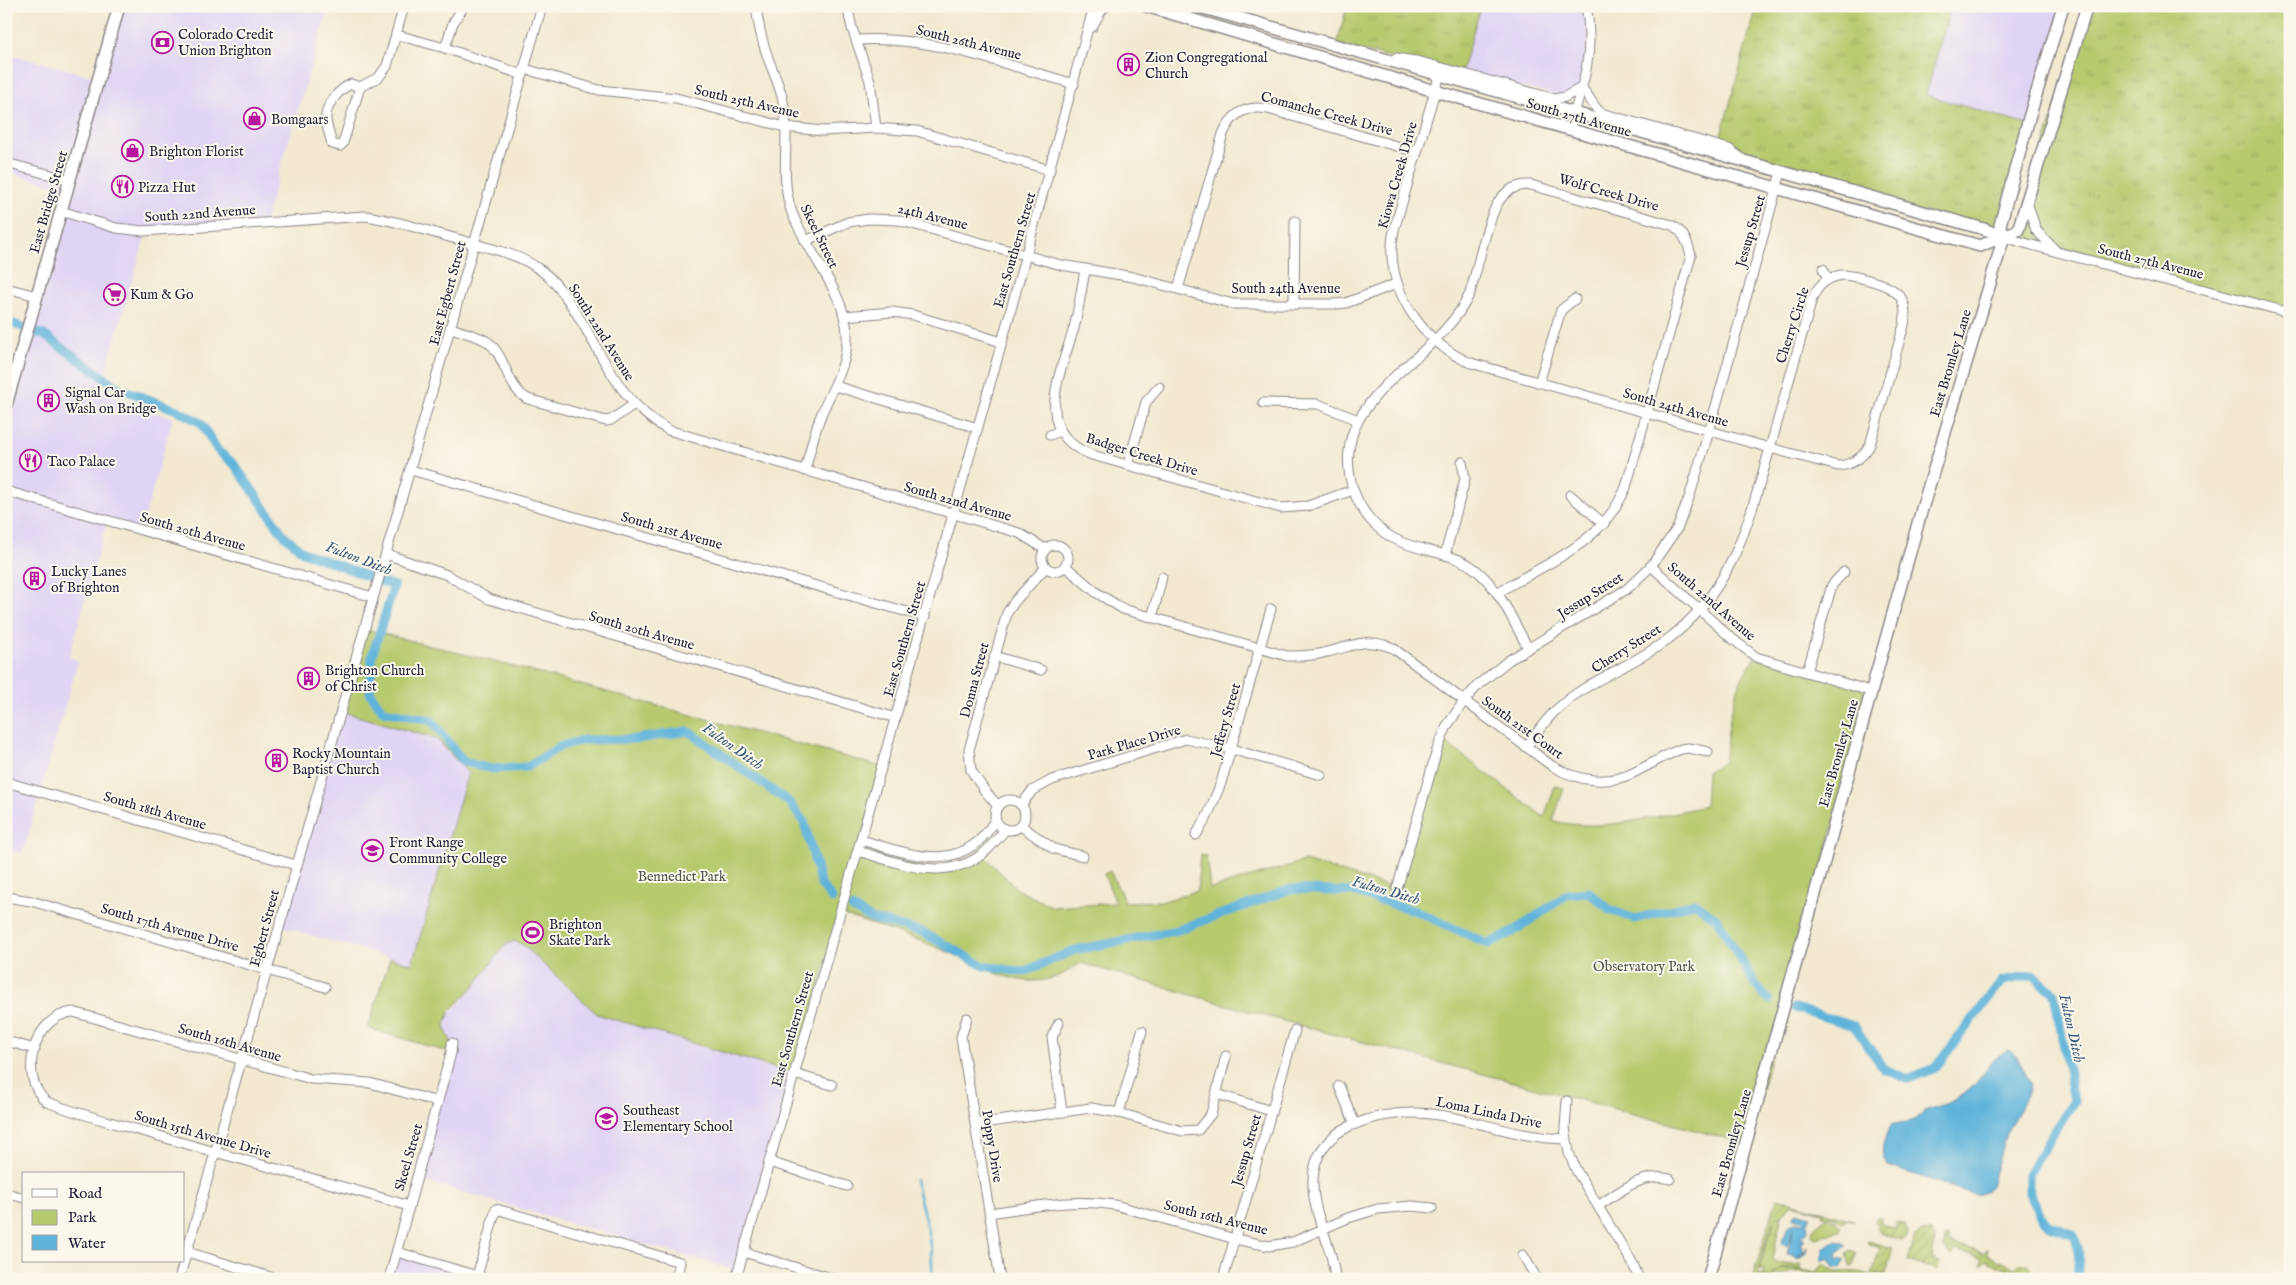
<svg xmlns="http://www.w3.org/2000/svg" width="2296" height="1285" font-family="'IM FELL English',serif">
<defs>
<pattern id="grass-tufts" width="24" height="20" patternUnits="userSpaceOnUse" patternTransform="scale(1.25)"><rect width="24" height="20" fill="#b7ca6e"/><path d="M3 7l-1-3M5 7V3M7 7l1-3M15 17l-1-3M17 17v-4M19 17l1-3" fill="none" stroke="#9dad60"/></pattern>
<pattern id="garden-furrows" width="10" height="10" patternUnits="userSpaceOnUse" patternTransform="scale(1.25)"><rect width="10" height="10" fill="#b7ca6e"/><path d="M-1 1l2-2M0 10L10 0M9 11l2-2" fill="none" stroke="#9dad60"/></pattern>
</defs>
<rect width="100%" height="100%" fill="#fbf7ec"/>
<filter id="ink" filterUnits="userSpaceOnUse"><feTurbulence type="fractalNoise" baseFrequency=".02" numOctaves="2"/><feDisplacementMap in="SourceGraphic" scale="10" xChannelSelector="R" yChannelSelector="G"/><feConvolveMatrix kernelMatrix="1 2 1 2 8 2 1 2 1" color-interpolation-filters="sRGB"/></filter>
<filter id="wash" filterUnits="userSpaceOnUse"><feTurbulence type="fractalNoise" baseFrequency=".0096" numOctaves="4" result="noise"/><feDisplacementMap in="SourceGraphic" scale="20" xChannelSelector="R" yChannelSelector="G"/><feGaussianBlur stdDeviation="1.12" result="paint"/><feColorMatrix in="noise" values="0 0 0 0 0 0 0 0 0 0 0 0 0 0 0 0 0 1.4 0 .05"/><feComposite in="paint" operator="in"/></filter>
<g filter="url(#wash)">
<rect width="100%" height="100%" fill="#f2e9d0"/>
<g fill="#e0d4f4">
<path d="M119,6H329L264,223L147,231L101,386L110,393L140,407L173,418L141,530L107,521L69,657L78,661L23,853L6,849V405L67,189L6,172V53L99,78Z"/>
<path d="M1481,6H1586L1590,23L1581,88L1565,97L1461,73Z"/>
<path d="M1951,6H2063L2028,125L1926,95Z"/>
<path d="M340,711L437,739L468,773L412,964L279,926Z"/>
<path d="M514,941L519,942L597,1014L794,1074L738,1271L416,1179L452,1043L446,1031L447,1017L476,984L503,947L509,942Z"/>
<path d="M397,1252L487,1279H389Z"/>
</g>
<g fill="url(#grass-tufts)" stroke="#6c7654">
<path d="M1347,6H1481L1461,73L1337,45Z"/>
<path d="M1757,6H1951L1926,95L2028,125L2000,224L2005,237L2023,226L2027,202L2087,6H2290V315L2028,244L1984,229L1745,161L1729,149L1718,146Z"/>
<path d="M1777,1215H1782L1772,1259C1781,1265 1788,1265 1800,1264L1802,1271L1794,1268H1782L1776,1273L1763,1276V1271L1759,1270L1775,1218Z"/>
<path d="M1826,1218L1835,1220L1841,1227L1840,1231L1815,1238L1812,1234L1813,1229Z"/>
</g>
<path fill="#b7ca6e" stroke="#6c7654" d="M364,629L519,668L882,767L858,851L935,870L982,854L1018,890L1053,907L1116,903L1104,874L1110,871L1125,902L1164,901L1197,891L1200,855L1206,856L1210,889L1305,861L1397,889L1441,739L1544,817L1555,786L1564,788L1553,821C1603,833 1655,816 1705,806L1707,772L1724,762C1729,725 1731,687 1756,657L1870,691L1747,1144L1287,1022L1080,963C1063,975 1052,981 1031,981C1004,981 972,961 948,952C913,937 876,926 840,914L794,1074L597,1014L523,945L514,941L505,945L476,984L450,1011L445,1024L446,1031L452,1043L451,1053L368,1028L390,958L412,964L468,773L437,739L340,711Z"/>
<g fill="url(#garden-furrows)" stroke="#6c7654">
<path d="M1777,1198L1853,1220L1854,1222L1847,1219L1841,1222L1833,1216H1823L1822,1212L1792,1204L1782,1215L1775,1218L1762,1255L1758,1275L1764,1276L1776,1273L1780,1268L1816,1272L1824,1264L1837,1272C1849,1271 1859,1271 1871,1275V1277L1790,1272L1770,1279H1752Z"/>
<path d="M1881,1217V1224L1895,1228L1897,1222L1904,1225L1907,1233L1905,1239L1901,1240L1879,1232L1875,1220L1877,1217Z"/>
<path d="M1922,1231L1931,1232L1935,1238L1932,1259L1939,1262L1938,1270L1908,1261L1915,1236Z"/>
<path d="M1945,1236H1948V1242L1984,1253L1988,1248L1987,1255L2016,1268L2020,1262L2028,1264L2032,1269L2031,1278L2017,1279L2018,1275L1986,1260L1981,1265L1982,1258L1955,1250L1952,1255H1950L1944,1248Z"/>
<path d="M1868,1241L1893,1248L1886,1274H1872L1880,1247L1867,1243Z"/>
<path d="M1851,1250L1856,1253L1853,1266L1850,1267L1847,1253Z"/>
</g>
<g fill="#5db3da" stroke="#406a8a">
<path d="M2008,1050L2016,1055L2030,1083L2028,1093L2006,1133L1991,1186L1985,1192L1976,1195L1888,1166C1877,1151 1885,1141 1891,1125C1902,1121 1918,1124 1924,1111C1940,1106 1958,1101 1970,1089C1984,1077 1990,1058 2008,1050Z"/>
<path d="M1796,1212L1811,1216L1807,1222L1808,1231L1800,1237L1804,1238L1803,1242H1800L1804,1252L1796,1257L1803,1255L1807,1247L1806,1254L1798,1259L1791,1254H1787L1794,1227L1787,1246L1781,1244L1788,1226L1796,1222L1805,1223L1802,1220L1794,1218Z"/>
<path d="M1835,1241L1842,1242L1847,1246L1838,1252L1837,1259L1840,1258L1846,1260L1841,1268L1834,1267L1829,1258L1822,1261L1823,1248Z"/>
</g>
<g fill="none" stroke-linecap="round" stroke-linejoin="round">
<path stroke="#5db3da" stroke-width="2.5" d="M915,1180C923,1213 934,1245 932,1279"/>
<g stroke="#5db3da" stroke-width="9">
<path d="M6,321L44,335L119,388L177,410L201,423L218,451L234,464L283,534L303,552L394,586L372,656L370,693L383,711L431,720L464,762L492,769L527,767L561,746L583,740L637,739L688,731L789,802L804,822L821,885L832,899"/>
<path d="M852,908L872,919L922,932L984,966L1023,972L1075,950L1178,930L1291,889L1352,892L1416,911L1488,944L1513,932L1568,894L1589,892L1610,910L1635,919L1695,903L1717,919L1756,986L1769,1000"/>
<path d="M1795,1008L1854,1026L1884,1069L1908,1079L1935,1068L2002,981L2033,975L2054,993L2074,1101L2037,1159L2029,1175V1193L2041,1216L2050,1226L2074,1235L2079,1251L2077,1279"/>
</g>
</g>
</g>
<g filter="url(#ink)">
<g fill="none" stroke-linecap="round" stroke-linejoin="round">
<defs>
<g id="minor">
<path d="M756,6C758,24 762,41 768,58C773,72 780,86 783,101C791,138 779,173 791,210C805,250 846,293 847,334C848,365 833,386 822,413C814,431 810,452 805,471"/>
<path d="M847,6L852,28L870,81L876,128"/>
<path d="M1092,27L1101,11L1106,6"/>
<path d="M397,35L445,48L523,75"/>
<path d="M856,40C931,35 1003,64 1074,84"/>
<path d="M445,48L453,23L464,6"/>
<path d="M1396,58L1421,62L1555,99L1565,97L1581,88C1590,95 1591,105 1601,113L1729,149L1741,158"/>
<path d="M525,69L599,90L676,98L785,127L823,131L876,128L917,131L1050,170"/>
<path d="M1440,74L1394,230C1382,284 1421,343 1471,363L1770,448C1748,524 1732,594 1663,643C1629,667 1587,681 1557,709C1545,720 1536,735 1526,747"/>
<path d="M360,87L351,84C340,89 328,102 326,115C325,124 330,135 332,144L340,146L343,143L360,87L379,77L387,66L404,6"/>
<path d="M1569,129C1583,86 1595,53 1586,6"/>
<path d="M6,163L70,180"/>
<path d="M2027,202L2036,230L2056,251"/>
<path d="M61,211L116,228L143,231L365,216C397,220 429,232 461,240C486,248 514,252 536,267C555,279 568,299 580,319C606,362 621,403 668,430L1019,533L1045,549"/>
<path d="M2004,237C2099,265 2195,286 2290,313"/>
<path d="M805,241L848,222L869,219L898,220L1061,265L1133,277L1233,304H1336L1346,303L1396,284"/>
<path d="M1823,269L1828,279"/>
<path d="M1085,271C1081,290 1079,309 1074,328C1061,372 1030,433 1092,455L1281,508L1308,506L1353,490"/>
<path d="M1841,275C1852,275 1861,278 1872,281C1896,288 1909,297 1904,325L1870,445C1863,457 1852,465 1838,466L1770,448L1812,299C1818,285 1826,278 1841,275Z"/>
<path d="M6,288L37,296"/>
<path d="M1178,289L1223,134C1232,113 1246,105 1268,109L1417,152"/>
<path d="M1294,304L1295,221"/>
<path d="M844,316L892,312L913,315L1002,342"/>
<path d="M452,328C463,333 478,335 488,342C506,356 507,389 528,399L606,421L611,420L633,405"/>
<path d="M1539,383L1561,310L1575,299"/>
<path d="M835,386L978,428"/>
<path d="M1263,403L1318,404L1358,420"/>
<path d="M1050,435L1060,431"/>
<path d="M1128,465L1146,402L1159,387"/>
<path d="M411,470L925,617"/>
<path d="M6,491L373,597"/>
<path d="M1570,495L1604,524"/>
<circle cx="1055" cy="558" r="13"/>
<path d="M386,554L447,575L489,599L896,718"/>
<path d="M1445,555L1465,479L1462,462"/>
<path d="M1065,566L1097,593L1123,609L1287,656C1301,656 1314,656 1327,652C1355,646 1364,637 1393,648L1552,766C1578,781 1608,786 1635,772C1650,765 1665,755 1681,749L1688,748L1708,752"/>
<path d="M1651,566L1730,637L1756,657L1870,691"/>
<path d="M1497,593C1547,562 1602,545 1626,487L1691,256C1688,243 1684,232 1672,225L1531,185C1518,184 1506,190 1499,201C1487,219 1477,271 1470,293C1446,346 1386,370 1358,421C1335,464 1355,523 1401,542C1425,552 1454,553 1475,569C1500,589 1513,621 1528,648"/>
<path d="M1152,618L1162,577"/>
<path d="M994,656L1041,670"/>
<path d="M1807,672L1832,585L1844,572"/>
<path d="M6,782L296,865"/>
<circle cx="1010" cy="815" r="15"/>
<path d="M1021,805L1032,791L1052,780L1186,739L1231,749L1321,775"/>
<path d="M998,806L984,790L971,770L969,750L1007,613L1015,601L1046,567"/>
<path d="M1021,826L1054,849L1083,856"/>
<path d="M1196,835L1207,817L1221,783L1271,609"/>
<path d="M861,840C910,854 963,877 995,820"/>
<path d="M858,851C900,863 949,885 987,850C993,844 999,837 1005,830"/>
<path d="M1397,889L1437,750L1447,726L1464,701L1479,684L1509,660L1627,589L1651,566L1678,527L1690,495L1709,431L1781,172"/>
<path d="M6,897L31,901L325,987"/>
<path d="M967,1018L961,1037L1000,1279"/>
<path d="M1059,1023L1052,1037L1062,1112"/>
<path d="M6,1041L35,1049"/>
<path d="M794,1074L832,1085"/>
<path d="M1339,1086L1355,1124"/>
<path d="M1217,1094L1271,1111"/>
<path d="M1567,1101L1565,1128L1569,1153L1576,1170L1633,1264L1639,1279"/>
<path d="M1119,1113L1142,1031"/>
<path d="M976,1124L1091,1108L1119,1113L1182,1131L1198,1130L1211,1114L1226,1056"/>
<path d="M769,1162L847,1186"/>
<path d="M6,1193L24,1198"/>
<path d="M409,1206C322,1180 235,1159 149,1133C115,1123 80,1115 47,1102C17,1078 33,1016 73,1012L311,1079L370,1083L438,1102"/>
<path d="M1598,1206C1621,1191 1642,1172 1670,1179"/>
<path d="M990,1213C1032,1207 1073,1198 1115,1205L1235,1239L1269,1246L1293,1242L1348,1218L1378,1209L1412,1206L1432,1208"/>
<path d="M187,1252L277,1279"/>
<path d="M397,1252L487,1279"/>
<path d="M743,1252L835,1279"/>
<path d="M1523,1255L1537,1279"/>
<path d="M477,1276L496,1209L680,1262L676,1279"/>
<path d="M179,1279L542,6"/>
<path d="M389,1279L451,1053L452,1043"/>
<path d="M736,1279L1002,342L1094,6"/>
<path d="M1223,1279L1295,1030"/>
<path d="M1335,1279C1333,1244 1311,1214 1313,1179C1314,1155 1328,1136 1350,1126C1432,1091 1485,1137 1566,1139"/>
</g>
<g id="major">
<path d="M1146,6L1435,91L1980,246L2018,230L2087,6"/>
<path d="M1197,6L1984,229L2004,237"/>
<path d="M6,405L119,6"/>
<path d="M1708,1279L1922,509L2004,237L2000,225L2029,118L2063,6"/>
</g>
</defs>
<use href="#minor" stroke="#8a8686" stroke-width="11"/>
<use href="#major" stroke="#8a8686" stroke-width="14"/>
<use href="#minor" stroke="#fff" stroke-width="9"/>
<use href="#major" stroke="#fff" stroke-width="11"/>
</g>
</g>
<defs>
<symbol id="bank-ring" viewBox="-11 -11 22 22"><circle r="9.5" fill="#fbf7ec" stroke="#b5179e" stroke-width="1.5"/><path d="M-6-4H6V4H-6ZM0-2.3a2.3 2.3 0 1 0 0 4.6a2.3 2.3 0 1 0 0-4.6Z" fill="#b5179e"/></symbol>
<symbol id="building-ring" viewBox="-11 -11 22 22"><circle r="9.5" fill="#fbf7ec" stroke="#b5179e" stroke-width="1.5"/><path d="M-4-6H4V6H1V3H-1V6H-4ZM-2.5-4.3h1.7v1.8h-1.7ZM.8-4.3h1.7v1.8H.8ZM-2.5-1h1.7V.8h-1.7ZM.8-1h1.7V.8H.8Z" fill="#b5179e"/></symbol>
<symbol id="shop-ring" viewBox="-11 -11 22 22"><circle r="9.5" fill="#fbf7ec" stroke="#b5179e" stroke-width="1.5"/><path d="M-5-2.5h2.3a2.7 3.5 0 0 1 5.4 0H5L5.5 6h-11ZM-1.5-2.5h3a1.5 2.3 0 0 0-3 0Z" fill="#b5179e"/></symbol>
<symbol id="restaurant-ring" viewBox="-11 -11 22 22"><circle r="9.5" fill="#fbf7ec" stroke="#b5179e" stroke-width="1.5"/><path d="M-5-6h1v4h1v-4h1v4h1v-4h1v5L-1.5 .5V6h-2V.5L-5-1ZM5-6V6H3V1.5H1.5Q1.5-4 5-6Z" fill="#b5179e"/></symbol>
<symbol id="supermarket-ring" viewBox="-11 -11 22 22"><circle r="9.5" fill="#fbf7ec" stroke="#b5179e" stroke-width="1.5"/><path d="M-6-5.5h2.5l.6 2H6L4.5 2H-2.5L-4.4-4H-6ZM-1.5 3.2a1.3 1.3 0 1 0 .1 0ZM3 3.2a1.3 1.3 0 1 0 .1 0Z" fill="#b5179e"/></symbol>
<symbol id="university-ring" viewBox="-11 -11 22 22"><circle r="9.5" fill="#fbf7ec" stroke="#b5179e" stroke-width="1.5"/><path d="M0-5L7-2L0 1L-7-2ZM-4 1L0 2.5L4 1V4Q0 6-4 4Z" fill="#b5179e"/></symbol>
<symbol id="stadium-ring" viewBox="-11 -11 22 22"><circle r="9.5" fill="#fbf7ec" stroke="#b5179e" stroke-width="1.5"/><path d="M0-5a6.5 5 0 1 0 0 10a6.5 5 0 1 0 0-10ZM-3.5-1.8h7v3.6h-7Z" fill="#b5179e"/></symbol>
<symbol id="school-ring" viewBox="-11 -11 22 22"><circle r="9.5" fill="#fbf7ec" stroke="#b5179e" stroke-width="1.5"/><path d="M0-5L7-2L0 1L-7-2ZM-4 1L0 2.5L4 1V4Q0 6-4 4Z" fill="#b5179e"/></symbol>
</defs>
<g fill-rule="evenodd">
<use href="#bank-ring" x="150" y="30" width="25" height="25"/>
<use href="#building-ring" x="1116" y="52" width="25" height="25"/>
<use href="#shop-ring" x="242" y="106" width="25" height="25"/>
<use href="#shop-ring" x="120" y="138" width="25" height="25"/>
<use href="#restaurant-ring" x="110" y="174" width="25" height="25"/>
<use href="#supermarket-ring" x="102" y="282" width="25" height="25"/>
<use href="#building-ring" x="36" y="388" width="25" height="25"/>
<use href="#restaurant-ring" x="18" y="448" width="25" height="25"/>
<use href="#building-ring" x="22" y="566" width="25" height="25"/>
<use href="#building-ring" x="296" y="666" width="25" height="25"/>
<use href="#building-ring" x="264" y="748" width="25" height="25"/>
<use href="#university-ring" x="360" y="838" width="25" height="25"/>
<use href="#stadium-ring" x="520" y="920" width="25" height="25"/>
<use href="#school-ring" x="594" y="1106" width="25" height="25"/>
</g>
<g text-anchor="middle" stroke-width="4" stroke-linejoin="round" paint-order="stroke">
<g font-size="14" fill="#22223b" stroke="#fbf7ec" text-anchor="start">
<text x="178" y="39">Colorado Credit<tspan x="178" dy="16">Union Brighton</tspan></text>
<text x="1145" y="62">Zion Congregational<tspan x="1145" dy="16">Church</tspan></text>
<text x="271" y="124">Bomgaars</text>
<text x="149" y="156">Brighton Florist</text>
<text x="138" y="192">Pizza Hut</text>
<text x="130" y="299">Kum &amp; Go</text>
<text x="65" y="397">Signal Car<tspan x="65" dy="16">Wash on Bridge</tspan></text>
<text x="47" y="466">Taco Palace</text>
<text x="51" y="576">Lucky Lanes<tspan x="51" dy="16">of Brighton</tspan></text>
<text x="325" y="675">Brighton Church<tspan x="325" dy="16">of Christ</tspan></text>
<text x="292" y="758">Rocky Mountain<tspan x="292" dy="16">Baptist Church</tspan></text>
<text x="389" y="847">Front Range<tspan x="389" dy="16">Community College</tspan></text>
<text x="549" y="929">Brighton<tspan x="549" dy="16">Skate Park</tspan></text>
<text x="623" y="1115">Southeast<tspan x="623" dy="16">Elementary School</tspan></text>
</g>
<g font-size="14" fill="#22223b" stroke="#fbf7ec">
<text transform="translate(969 42) rotate(14)" y="5">South 26th Avenue</text>
<text transform="translate(747 101) rotate(13)" y="5">South 25th Avenue</text>
<text transform="translate(1327 113) rotate(15)" y="5">Comanche Creek Drive</text>
<text transform="translate(1579 117) rotate(16)" y="5">South 27th Avenue</text>
<text transform="translate(1397 175) rotate(-74)" y="5">Kiowa Creek Drive</text>
<text transform="translate(1609 192) rotate(16)" y="5">Wolf Creek Drive</text>
<text transform="translate(48 202) rotate(-74)" y="5">East Bridge Street</text>
<text transform="translate(200 213) rotate(-4)" y="5">South 22nd Avenue</text>
<text transform="translate(933 216) rotate(14)" y="5">24th Avenue</text>
<text transform="translate(1750 231) rotate(-74)" y="5">Jessup Street</text>
<text transform="translate(820 236) rotate(64)" y="5">Skeel Street</text>
<text transform="translate(1014 250) rotate(-74)" y="5">East Southern Street</text>
<text transform="translate(2151 261) rotate(14)" y="5">South 27th Avenue</text>
<text x="1286" y="293">South 24th Avenue</text>
<text transform="translate(447 293) rotate(-75)" y="5">East Egbert Street</text>
<text transform="translate(1792 325) rotate(-72)" y="5">Cherry Circle</text>
<text transform="translate(602 332) rotate(58)" y="5">South 22nd Avenue</text>
<text transform="translate(1950 363) rotate(-73)" y="5">East Bromley Lane</text>
<text transform="translate(1676 407) rotate(16)" y="5">South 24th Avenue</text>
<text transform="translate(1142 454) rotate(17)" y="5">Badger Creek Drive</text>
<text transform="translate(958 501) rotate(16)" y="5">South 22nd Avenue</text>
<text transform="translate(672 530) rotate(16)" y="5">South 21st Avenue</text>
<text transform="translate(193 531) rotate(16)" y="5">South 20th Avenue</text>
<text transform="translate(1590 595) rotate(-32)" y="5">Jessup Street</text>
<text transform="translate(1712 601) rotate(41)" y="5">South 22nd Avenue</text>
<text transform="translate(642 630) rotate(16)" y="5">South 20th Avenue</text>
<text transform="translate(904 639) rotate(-74)" y="5">East Southern Street</text>
<text transform="translate(1626 648) rotate(-32)" y="5">Cherry Street</text>
<text transform="translate(974 680) rotate(-75)" y="5">Donna Street</text>
<text transform="translate(1225 720) rotate(-74)" y="5">Jeffery Street</text>
<text transform="translate(1523 727) rotate(36)" y="5">South 21st Court</text>
<text transform="translate(1134 742) rotate(-16)" y="5">Park Place Drive</text>
<text transform="translate(1838 753) rotate(-74)" y="5">East Bromley Lane</text>
<text transform="translate(155 810) rotate(16)" y="5">South 18th Avenue</text>
<text transform="translate(170 927) rotate(16)" y="5">South 17th Avenue Drive</text>
<text transform="translate(264 928) rotate(-75)" y="5">Egbert Street</text>
<text transform="translate(792 1029) rotate(-74)" y="5">East Southern Street</text>
<text transform="translate(230 1042) rotate(16)" y="5">South 16th Avenue</text>
<text transform="translate(1489 1112) rotate(12)" y="5">Loma Linda Drive</text>
<text transform="translate(203 1134) rotate(16)" y="5">South 15th Avenue Drive</text>
<text transform="translate(1731 1143) rotate(-74)" y="5">East Bromley Lane</text>
<text transform="translate(993 1146) rotate(81)" y="5">Poppy Drive</text>
<text transform="translate(1246 1150) rotate(-74)" y="5">Jessup Street</text>
<text transform="translate(408 1157) rotate(-74)" y="5">Skeel Street</text>
<text transform="translate(1216 1217) rotate(14)" y="5">South 16th Avenue</text>
</g>
<g font-size="14" fill="#4f544a" stroke="#fbf7ec">
<text x="682" y="881">Bennedict Park</text>
<text x="1644" y="971">Observatory Park</text>
</g>
<g font-size="15" font-style="italic" fill="#3a5c7b" stroke="#fbf7ec">
<text transform="translate(359 558) rotate(21)" y="5">Fulton Ditch</text>
<text transform="translate(733 746) rotate(35)" y="5">Fulton Ditch</text>
<text transform="translate(1386 890) rotate(16)" y="5">Fulton Ditch</text>
<text transform="translate(2072 1028) rotate(77)" y="5">Fulton Ditch</text>
</g>
</g>
<rect width="2296" height="1285" fill="none" stroke="#fbf7ec" stroke-width="25"/>
<rect x="22" y="1172" width="162" height="90" fill="#fbf7ec" stroke="#a4a2a5"/>
<rect x="32" y="1189" width="25" height="8" fill="#ffffff" stroke="#a4a2a5"/>
<text x="68" y="1198" font-size="15" fill="#22223b">Road</text>
<rect x="32" y="1210" width="25" height="15" fill="#b7ca6e" stroke="#a4a2a5"/>
<text x="68" y="1222" font-size="15" fill="#22223b">Park</text>
<rect x="32" y="1235" width="25" height="15" fill="#5db3da" stroke="#a4a2a5"/>
<text x="68" y="1248" font-size="15" fill="#22223b">Water</text>
</svg>
